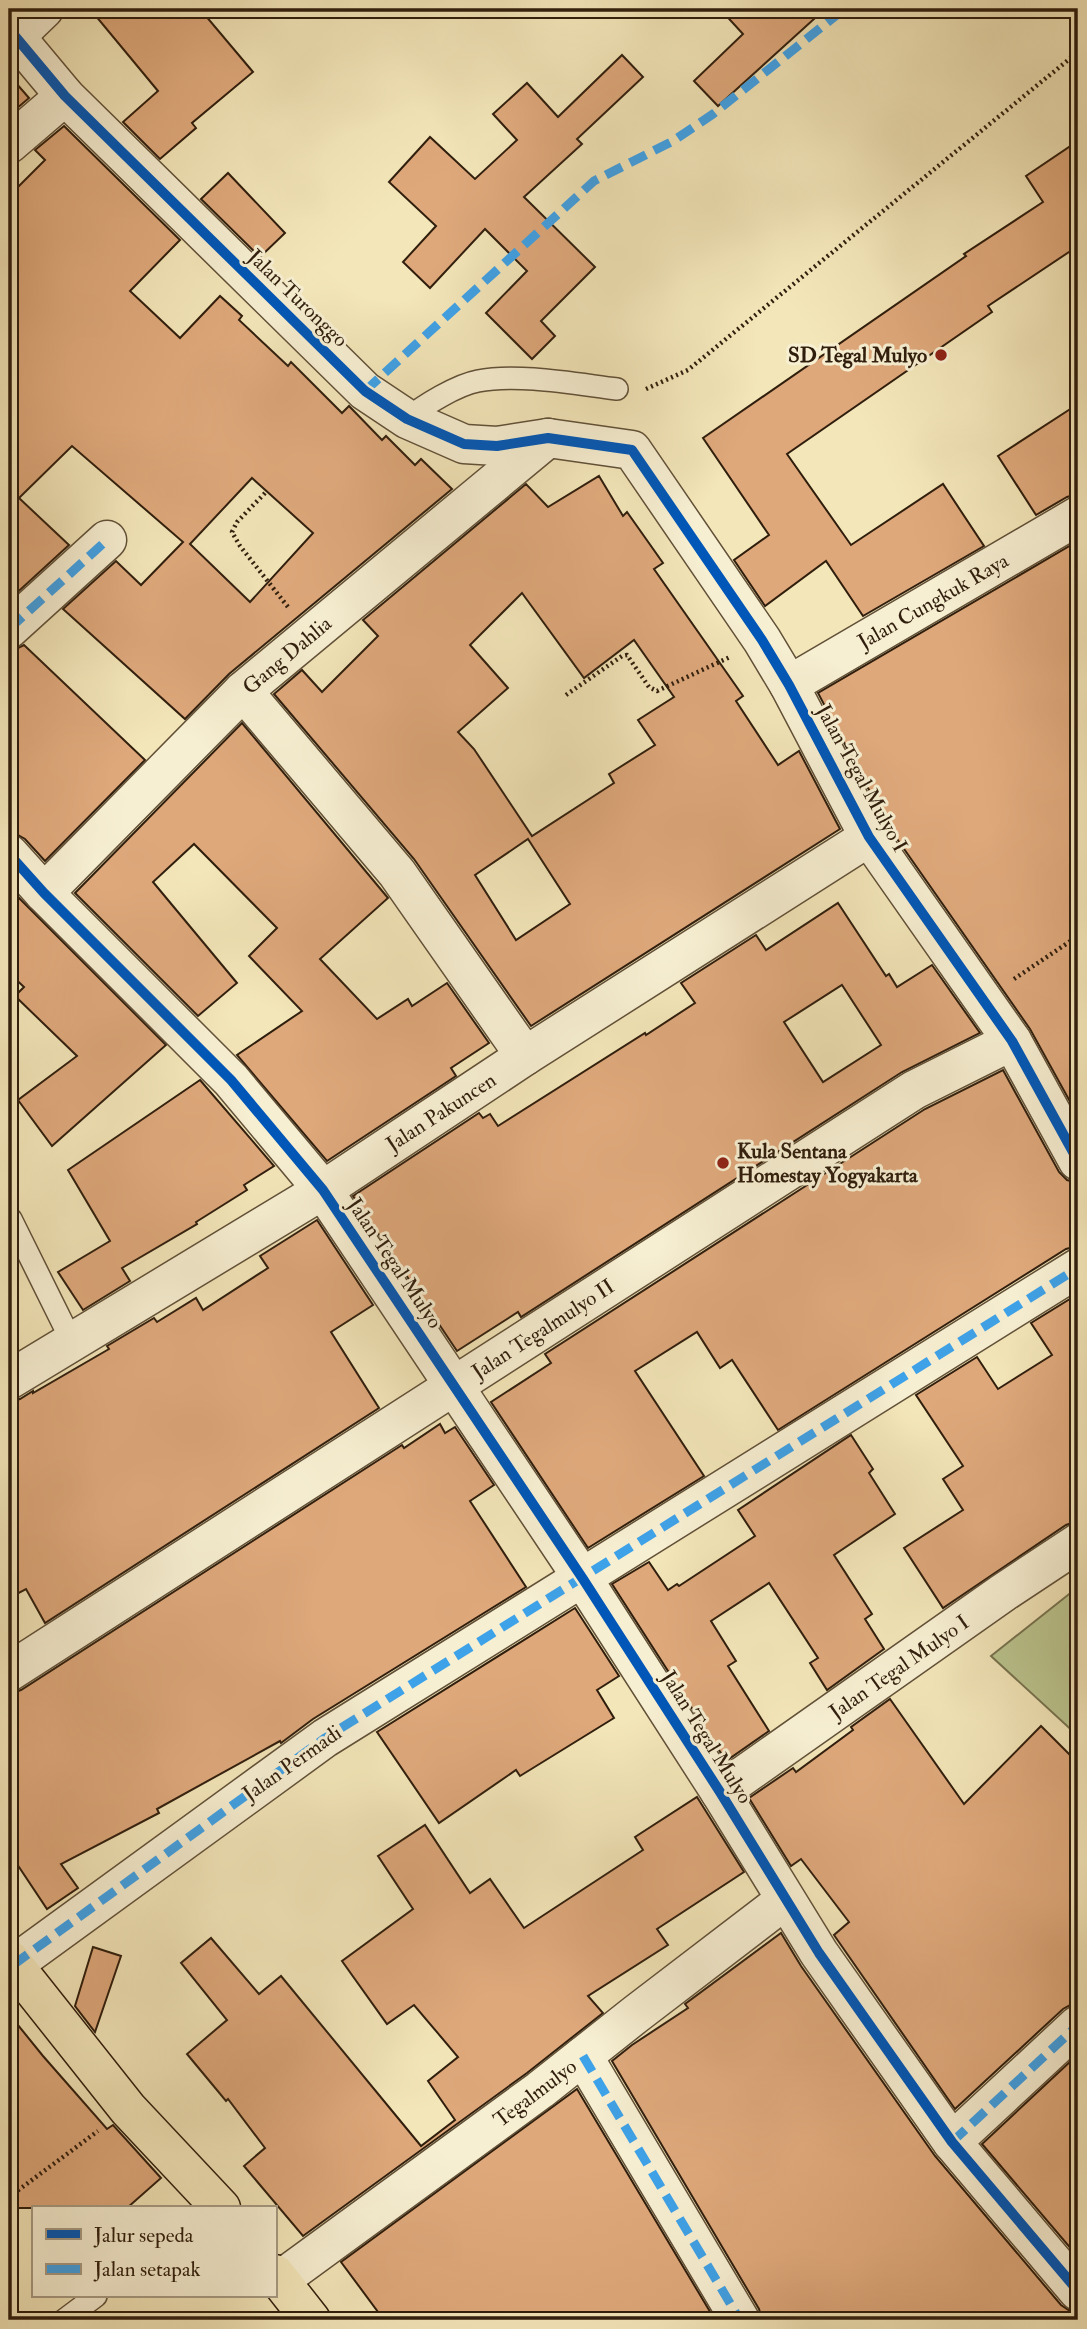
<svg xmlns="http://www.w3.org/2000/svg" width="1087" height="2329" font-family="'IM FELL Double Pica',serif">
<rect width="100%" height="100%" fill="#f3e6b9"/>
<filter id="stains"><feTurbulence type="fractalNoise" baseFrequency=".00286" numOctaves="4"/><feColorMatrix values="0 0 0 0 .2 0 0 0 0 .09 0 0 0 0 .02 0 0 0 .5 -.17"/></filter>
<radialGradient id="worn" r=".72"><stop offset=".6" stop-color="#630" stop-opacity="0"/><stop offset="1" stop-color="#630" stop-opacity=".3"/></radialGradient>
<path fill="#bbc58f" stroke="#76724e" stroke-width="2" d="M1078,1587V1736L991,1656Z"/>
<g fill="#dea87b" stroke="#301e0d" stroke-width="2" fill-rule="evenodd">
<path d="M90,9H200L253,72L192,123L196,128L160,159L123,122L158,91Z"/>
<path d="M720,9H825L718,106L694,81L743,34Z"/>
<path d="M622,55L643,77L577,139L582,144L524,197L595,267L541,321L555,336L532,359L486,313L527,271L485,229L430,288L403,262L436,226L389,182L430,137L475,179L517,140L493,114L527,83L558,117Z"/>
<path d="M9,75L29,98L9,115Z"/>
<path d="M64,126L180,240L130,291L180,338L220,296L242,316L239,320L288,366L291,362L342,413L349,406L382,440L386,436L415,465L421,459L452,489L229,674L185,719L63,609L116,561L141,585L183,542L72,446L19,498L69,545L9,600V196L45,160L35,150ZM252,478L313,533L250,602L190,544Z"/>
<path d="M1078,141V246L988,306L992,312L787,454L851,545L943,484L984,546L863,616L826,561L765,606L734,560L769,535L703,438L966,256L964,254L1043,202L1026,176Z"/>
<path d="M228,173L285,233L260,257L201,199Z"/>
<path d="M1078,404V494L1067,497L1036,515L998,456Z"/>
<path d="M599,476L623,516L627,512L663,563L654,569L743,696L736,701L778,765L799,751L840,829L531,1026L414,859L274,694L302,670L322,692L378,636L363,620L526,484L548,507ZM522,593L584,678L634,640L674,697L638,720L655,745L609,774L614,783L532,836L474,749L458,732L508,688L470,645ZM528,839L570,904L516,940L475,875Z"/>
<path d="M1078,541V1116L1030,1029L888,826L818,693Z"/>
<path d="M24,645L145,760L45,861L25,839L16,834L9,833V650H14Z"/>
<path d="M242,723L388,898L320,959L377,1019L408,999L412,1006L447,983L489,1043L451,1068L456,1076L327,1161L237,1055L302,1011L249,956L277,928L194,844L153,882L237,983L198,1016L75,893Z"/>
<path d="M15,894L166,1045L52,1146L18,1100L77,1056L15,996L24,987L9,973V901Z"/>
<path d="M838,903L886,976L889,974L897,987L932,965L980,1033L902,1072L521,1317L518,1312L457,1351L353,1196L479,1113L483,1118L490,1114L498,1126L645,1033L646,1035L695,1003L681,983L756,935L766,950ZM842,985L881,1045L823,1082L784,1022Z"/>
<path d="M1003,1070L1059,1172L1067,1180L1078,1183V1246L1066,1249L778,1430L732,1360L720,1368L697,1332L635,1371L704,1476L588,1548L491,1402L551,1363L545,1354L925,1109Z"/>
<path d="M200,1080L274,1166L244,1185L247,1190L196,1222L197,1224L122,1268L130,1281L83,1310L58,1272L110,1241L68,1170Z"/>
<path d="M317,1220L373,1305L331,1332L379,1408L45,1623L26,1589L9,1598V1402L20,1399L33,1391V1393L109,1349L107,1346L154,1318L157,1322L196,1298L203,1310L268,1268L260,1256Z"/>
<path d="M1078,1294V1521L1066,1525L943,1608L904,1548L963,1510L943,1479L963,1466L916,1395L977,1357L998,1389L1052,1355L1031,1323Z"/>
<path d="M440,1424L445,1433L455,1427L494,1485L470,1501L526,1587L313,1719L281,1743L280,1741L157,1809L159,1813L61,1864L78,1888L47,1909L9,1852V1694L21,1690L402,1445L404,1448Z"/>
<path d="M851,1435L873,1469L869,1473L895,1514L834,1555L872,1614L865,1619L884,1649L827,1690L810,1663L818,1658L769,1583L711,1621L736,1661L728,1666L769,1731L726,1761L612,1584L649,1562L668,1590L677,1584L679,1586L755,1536L738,1510Z"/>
<path d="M575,1608L619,1676L597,1690L614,1718L520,1776L516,1770L439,1823L377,1732Z"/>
<path d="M890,1699L964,1804L1041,1726L1078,1763V2004H1072L1063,2009L955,2109L834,1935L849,1922L801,1859L791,1866L749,1798L793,1768L796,1772L853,1730L851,1727Z"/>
<path d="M697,1797L744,1872L657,1929L668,1945L588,1996L603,2013L527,2073L303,2236L244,2166L265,2148L228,2099L226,2101L187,2054L227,2020L181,1963L211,1938L259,1994L281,1976L421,2146L455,2120L428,2081L458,2057L414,2005L387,2024L342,1961L413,1909L378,1856L425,1825L470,1893L490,1879L524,1928L643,1850L635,1837Z"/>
<path d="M781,1933L801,1966L935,2156L1061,2305L1070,2311L1078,2312V2320H762L759,2309L612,2061L632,2045L688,2008L685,2004Z"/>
<path d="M93,1947L121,1956L95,2032L75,2006Z"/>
<path d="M9,2014L43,2056L107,2129L113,2125L161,2178L127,2208H9Z"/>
<path d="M1073,2059L1078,2065V2257L982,2144Z"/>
<path d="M577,2089L715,2320H384L341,2262Z"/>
</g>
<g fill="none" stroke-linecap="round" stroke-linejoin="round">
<defs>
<g id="lane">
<path d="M407,419C424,405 457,385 478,381C518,373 576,384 617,389"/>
<path d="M11,1219L72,1342"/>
<path d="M64,2320L96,2296"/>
</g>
<g id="street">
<path d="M9,29L65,96L365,391L407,419L464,444L497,446L548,438L632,450L762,640L789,685L869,837L1012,1041L1078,1161"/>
<path d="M16,36L44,9"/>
<path d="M9,144L65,96"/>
<path d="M9,629L107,540"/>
<path d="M789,685L1078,516"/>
<path d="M243,691L397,873L525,1056"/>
<path d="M9,854L44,893L231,1080L323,1190L583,1579L720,1792L819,1953L952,2142L1078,2291"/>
<path d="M44,893L243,691L548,438"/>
<path d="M9,1380L323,1190L525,1056L869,837"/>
<path d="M9,1672L914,1090L1012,1041"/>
<path d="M720,1792L1004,1592L1078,1543"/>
<path d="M13,1965L325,1738L1078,1268"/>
<path d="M583,2056L740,2320"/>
<path d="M952,2142L1078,2025"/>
<path d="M280,2280L540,2090L636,2014L785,1900"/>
</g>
<g id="primary">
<path d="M9,1959L128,2109L221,2208"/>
<path d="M275,2274L311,2320"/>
</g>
</defs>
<use href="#lane" stroke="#615038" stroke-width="24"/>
<use href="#street" stroke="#615038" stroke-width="41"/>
<use href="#primary" stroke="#301e0d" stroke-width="41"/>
<g stroke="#301e0d" stroke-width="4.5" stroke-dasharray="2 3.5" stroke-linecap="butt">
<path d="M646,389L688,370L1078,52"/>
<path d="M265,493L237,522L232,532L240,546L288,607"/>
<path d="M566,695L622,656L627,655L649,687L657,691L730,657"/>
<path d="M1014,979L1078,936"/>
<path d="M9,2197L98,2131"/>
</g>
<use href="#lane" stroke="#f7efd2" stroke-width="21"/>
<use href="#street" stroke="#f7efd2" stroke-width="38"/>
<use href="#primary" stroke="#f3e6b9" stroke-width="38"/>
<g stroke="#3ea2e9" stroke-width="9" stroke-dasharray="18 9" stroke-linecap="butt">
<path d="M365,391L594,181L673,141L713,114L844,9"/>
<path d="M9,629L107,540"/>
<path d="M13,1965L325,1738L1078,1268"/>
<path d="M583,2056L740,2320"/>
<path d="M952,2142L1078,2025"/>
</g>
<defs>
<g id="cycleway">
<path d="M9,29L65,96L365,391L407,419L464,444L497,446L548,438L632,450L762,640L789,685L869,837L1012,1041L1078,1161"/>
<path d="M9,854L44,893L231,1080L323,1190L583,1579L720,1792L819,1953L952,2142L1078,2291"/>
</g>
</defs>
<use href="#cycleway" stroke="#f7efd2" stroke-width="15"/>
<use href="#cycleway" stroke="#0057b8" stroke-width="10"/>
</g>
<g fill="#8f2418" stroke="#f7efd2" stroke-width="2.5">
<circle cx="941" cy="355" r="7"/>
<circle cx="723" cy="1163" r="7"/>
</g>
<g text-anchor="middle" stroke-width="6" stroke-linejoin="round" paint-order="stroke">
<g font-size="21" fill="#301e0d" stroke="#f7efd2">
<text transform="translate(298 298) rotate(44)" y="7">Jalan Turonggo</text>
<text transform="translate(933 601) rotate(-30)" y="7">Jalan Cungkuk Raya</text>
<text transform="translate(287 655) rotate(-40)" y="7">Gang Dahlia</text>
<text transform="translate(862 778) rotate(61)" y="7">Jalan Tegal Mulyo I</text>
<text transform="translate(441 1112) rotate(-33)" y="7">Jalan Pakuncen</text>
<text transform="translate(395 1263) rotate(56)" y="7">Jalan Tegal Mulyo</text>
<text transform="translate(543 1329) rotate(-33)" y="7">Jalan Tegalmulyo II</text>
<text transform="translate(899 1667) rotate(-35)" y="7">Jalan Tegal Mulyo I</text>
<text transform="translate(707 1737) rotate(58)" y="7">Jalan Tegal Mulyo</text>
<text transform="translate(292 1763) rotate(-35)" y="7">Jalan Permadi</text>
<text transform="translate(535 2093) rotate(-37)" y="7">Tegalmulyo</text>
</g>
<g font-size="21" font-weight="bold" fill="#301e0d" stroke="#f7efd2" text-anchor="end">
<text x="927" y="362">SD Tegal Mulyo</text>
<text x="737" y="1158" text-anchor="start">Kula Sentana<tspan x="737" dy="24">Homestay Yogyakarta</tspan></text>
</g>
</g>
<rect width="1087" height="2329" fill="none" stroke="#f3e6b9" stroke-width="35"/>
<rect x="10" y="10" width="1066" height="2308" fill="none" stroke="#301e0d" stroke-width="3.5"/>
<rect x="18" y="18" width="1052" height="2294" fill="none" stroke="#301e0d" stroke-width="2"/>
<rect x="32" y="2206" width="245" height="91" fill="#f7efd2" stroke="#a79b83" stroke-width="2"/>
<rect x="46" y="2229" width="35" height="10" fill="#0057b8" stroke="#a79b83" stroke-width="2"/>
<text x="94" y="2242" font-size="21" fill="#301e0d">Jalur sepeda</text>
<rect x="46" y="2264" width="35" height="10" fill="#3ea2e9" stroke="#a79b83" stroke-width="2"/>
<text x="94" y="2276" font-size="21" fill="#301e0d">Jalan setapak</text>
<rect width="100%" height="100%" filter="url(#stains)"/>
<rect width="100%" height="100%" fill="url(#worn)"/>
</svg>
